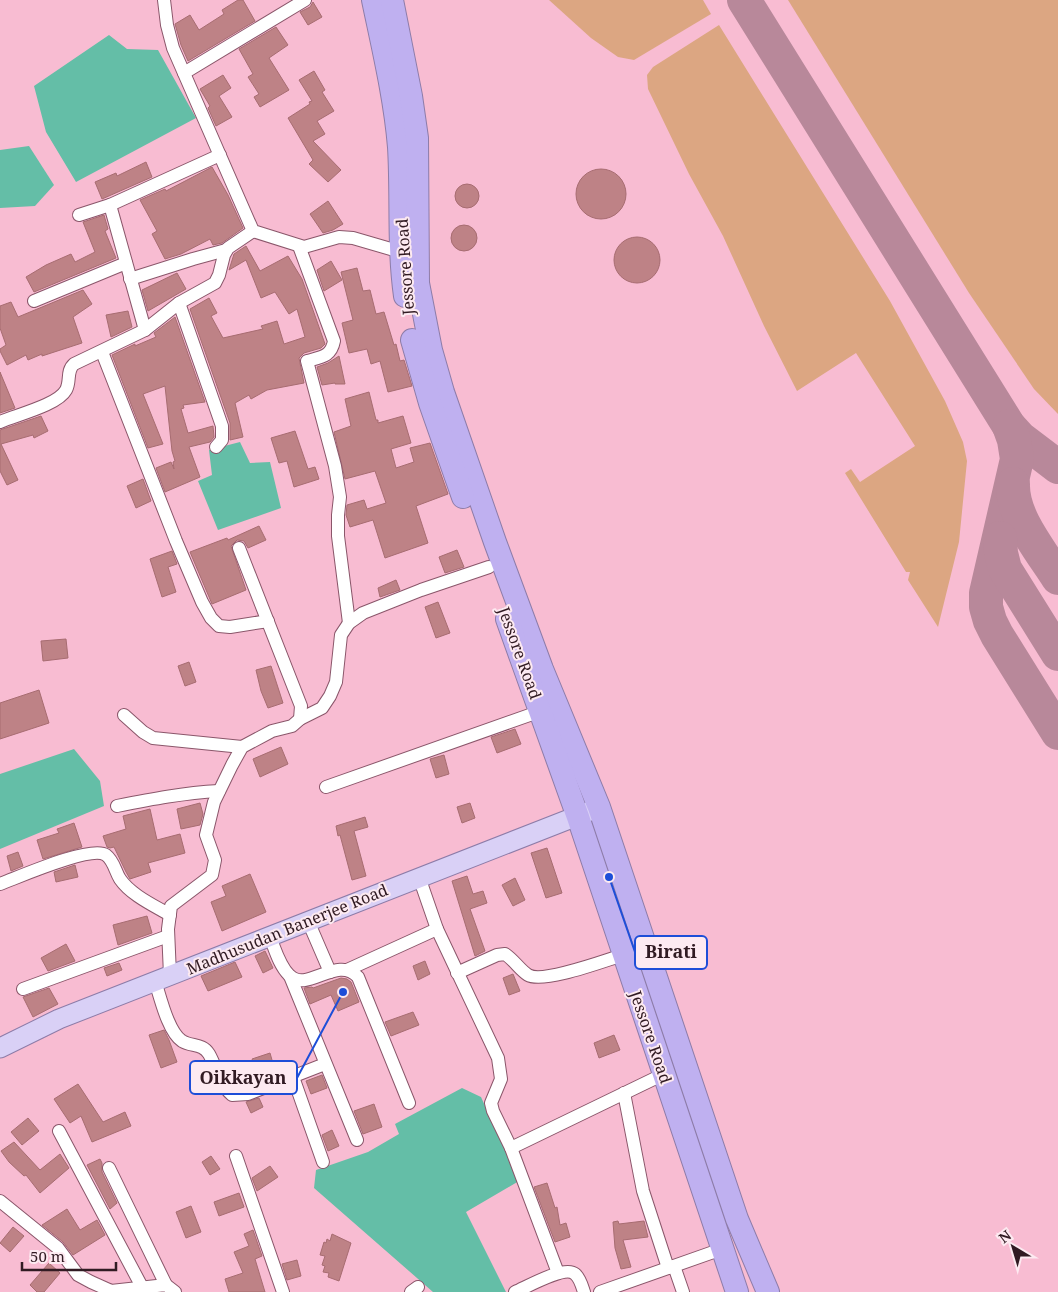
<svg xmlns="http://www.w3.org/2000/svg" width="1058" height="1292" font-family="'Noto Serif',serif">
<rect width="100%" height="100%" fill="#f8bcd2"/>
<g fill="#dca682">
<path d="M549,0H703L711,14L634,60L618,57L591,38Z"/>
<path d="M788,0H1058V414L1034,389L969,293Z"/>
<path d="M719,25L890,301L945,401L963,442L967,461L959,542L938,627L908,580L910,572H906L845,473L851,469L860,482L915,446L856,353L797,391L764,326L723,236L689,174L648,89L647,75L653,67Z"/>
</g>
<g fill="#64bea7">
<path d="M109,35L127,49L158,50L196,118L76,182L46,132L34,86Z"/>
<path d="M29,146L54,185L35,206L0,208V150Z"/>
<path d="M240,442L250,463L270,462L281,508L218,530L198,481L212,475L209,450Z"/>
<path d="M74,749L100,781L104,806L0,849V774Z"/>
<path d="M462,1088L481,1097L519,1181L466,1212L506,1292H433L314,1188L316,1170L368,1152L399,1134L395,1124Z"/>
</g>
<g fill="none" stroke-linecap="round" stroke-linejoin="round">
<g stroke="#b8889a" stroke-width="34">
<path d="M744,0L1009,426L1020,438L1058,467"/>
<path d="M1009,426L1014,440L1017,459L986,593V607L990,621L997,635L1058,733"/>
<path d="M1013,484C1012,517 1041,551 1058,578"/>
<path d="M1000,538L1001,553L1005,569L1058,654"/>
</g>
</g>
<g fill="#be8286" stroke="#a76c71">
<path d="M238,0H243L255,21L188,61L181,45L175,24L190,15L199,30L224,14L222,10Z"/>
<path d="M313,2L322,17L308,25L300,12L310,7Z"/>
<path d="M276,27L288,45L269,58L289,90L260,107L254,97L259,94L248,77L253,74L239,49Z"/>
<path d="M314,71L325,90L322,92L334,111L317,121L325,134L313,141L341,170L328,182L309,164L313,160L288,118L310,104L309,102L312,101L299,80Z"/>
<path d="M223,75L231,88L219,96L232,117L216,126L208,108L210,106L200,89Z"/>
<path d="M146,162L152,177L102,199L95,182L116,173L117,176Z"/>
<path d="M212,167L228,195L243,228L222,243L213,245L210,239L181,254L165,259L152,234L157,231L140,200L165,189L166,191Z"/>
<circle cx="601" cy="194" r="25"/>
<circle cx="467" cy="196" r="12"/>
<path d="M328,201L343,224L333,230L323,233L310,214Z"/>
<path d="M104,215L108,229L105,231L116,258L34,292L26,277L46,265L71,254L75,262L95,252L83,222Z"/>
<circle cx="464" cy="238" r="13"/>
<circle cx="637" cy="260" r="23"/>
<path d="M246,246L260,271L288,256L302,279L325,344L321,348L304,353L299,358L304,383L267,390L251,399L249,395L235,403L243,437L230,440V423L190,309L209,298L217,313L211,316L223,338L263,329L261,326L277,321L284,344L305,337L297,309L289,314L275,292L261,298L246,260L229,270L234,254Z"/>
<path d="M331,261L342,280L324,291L317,270Z"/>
<path d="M357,268L363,291L370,290L376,314L384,312L394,345L396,344L400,361L404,360L412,386L388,392L380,361L371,364L367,349L349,353L342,323L353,320L341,272Z"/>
<path d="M177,273L186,289L148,311L142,290Z"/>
<path d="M83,290L92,304L73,317L82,343L42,356V354L28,360L26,355L7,365L0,351V349L6,345L0,328V306L11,302L18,317Z"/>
<path d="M128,311L132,327L111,337L106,315Z"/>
<path d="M175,317L205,402L183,405L184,408L181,409L188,433L213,426L214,437L210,442L189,447L200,477L165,492L156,468L171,462L174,469L173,462L175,461L172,451L165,386L143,394L163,444L148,448L112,355L135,344V346L156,337L154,333Z"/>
<path d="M339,356L345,384H335V383L322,385L317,367L328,363Z"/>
<path d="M0,372L15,408L0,413Z"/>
<path d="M369,392L376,420H378V423L403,416L411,443L391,449L396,468L414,462L410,448L430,443L448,494L416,506L428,543L385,558L373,520L350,527L346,515L347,505L364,500L367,509L386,503L375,471L345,479L334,432L351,426L345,399Z"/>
<path d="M41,416L48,431L34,438L33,435L1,444L18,480L7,485L0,471V430Z"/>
<path d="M295,431L308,469L315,467L319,479L294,487L287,461L279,463L271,438Z"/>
<path d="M143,479L151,501L136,508L127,486Z"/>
<path d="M259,526L266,540L248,548L244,541L237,540L231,546L246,590L212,604L190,552L227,538L228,540Z"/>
<path d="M457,550L464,567L445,573L439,557Z"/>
<path d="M172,551L177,564L168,567L176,592L162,597L150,559Z"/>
<path d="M396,580L400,590L380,597L378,588Z"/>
<path d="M438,602L450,633L436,638L425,607Z"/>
<path d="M66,639L68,658L43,661L41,641Z"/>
<path d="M189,662L196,682L185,686L178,666Z"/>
<path d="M271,666L283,703L268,708L261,691L256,670Z"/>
<path d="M39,690L49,723L0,739V703Z"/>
<path d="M515,729L521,744L497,753L491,737Z"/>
<path d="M281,747L288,764L260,777L253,759Z"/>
<path d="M444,755L449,774L436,778L430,759Z"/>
<path d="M200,803L203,814L200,825L181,829L177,809Z"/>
<path d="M470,803L475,818L462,823L457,807Z"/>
<path d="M150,809L157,840L180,834L185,853L148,863L151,872L130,879L126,872L114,847L110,848L107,847L103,836L126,829L123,816Z"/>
<path d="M365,817L368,827L354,831L366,876L352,880L340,835L338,836L336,826Z"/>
<path d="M74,823L82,847L43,859L37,840L59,833L57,829Z"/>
<path d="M547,848L562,893L546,898L531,853Z"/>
<path d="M18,852L23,866L11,871L7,856Z"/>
<path d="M75,865L78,877L56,882L54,872Z"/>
<path d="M250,874L266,912L222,931L211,902L226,896L222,886Z"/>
<path d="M467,876L473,894L483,891L487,903L470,909L485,951L475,956L452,881Z"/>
<path d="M515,878L525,900L513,906L502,885Z"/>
<path d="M147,916L152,933L118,945L113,925Z"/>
<path d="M66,944L75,961L48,971L41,958Z"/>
<path d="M265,951L273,968L263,973L255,956Z"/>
<path d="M425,961L430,974L418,980L413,966Z"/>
<path d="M235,962L242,977L208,991L201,976Z"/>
<path d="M119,963L122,970L107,976L104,968Z"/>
<path d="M513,974L520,991L509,995L503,978Z"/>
<path d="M341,978L347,979L351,982L359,1002L338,1011L331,995L310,1004L304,988L312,987L313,988Z"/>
<path d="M49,988L58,1004L33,1017L23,997Z"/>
<path d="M413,1012L419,1025L391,1036L385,1022Z"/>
<path d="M164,1030L169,1040L177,1062L161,1068L149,1035Z"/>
<path d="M614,1035L620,1050L599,1058L594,1043Z"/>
<path d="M270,1053L274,1067L257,1072L252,1059Z"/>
<path d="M322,1075L327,1088L311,1094L306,1081Z"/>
<path d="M78,1084L103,1122L125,1112L131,1126L92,1142L81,1116L70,1123L54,1099Z"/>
<path d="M259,1098L263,1107L251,1113L246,1102Z"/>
<path d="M374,1104L382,1127L363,1134L354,1111Z"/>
<path d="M28,1118L39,1131L22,1145L11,1132Z"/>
<path d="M332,1130L339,1146L328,1151L322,1135Z"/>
<path d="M14,1142L40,1170L60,1154L69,1168L40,1193L26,1175L24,1176L9,1162L1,1151Z"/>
<path d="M211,1156L220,1169L210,1175L202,1162Z"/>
<path d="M100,1159L102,1163V1172L117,1203L110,1209L87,1165Z"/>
<path d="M270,1166L278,1177L257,1191L252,1178Z"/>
<path d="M547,1183L555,1208L557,1207L560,1225L566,1223L570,1237L555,1242L534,1187Z"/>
<path d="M239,1193L244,1207L219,1216L214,1202Z"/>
<path d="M191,1206L201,1232L186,1238L176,1212Z"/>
<path d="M67,1209L80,1230L97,1220L105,1235L73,1255L63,1242L42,1225Z"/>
<path d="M618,1221L619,1224L644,1221L648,1237L623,1240L631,1267L621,1269L615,1248L613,1222Z"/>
<path d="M13,1227L24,1236L10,1252L0,1243Z"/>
<path d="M253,1230L262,1256L255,1259L265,1292H229L225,1279L243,1273L234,1252L249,1246L244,1234Z"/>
<path d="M332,1234L351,1243L339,1281L328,1277L329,1273L323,1272L325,1266L322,1265L325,1256L320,1255L324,1242L326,1243L327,1239L330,1241Z"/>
<path d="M297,1260L301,1276L287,1280L282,1264Z"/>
<path d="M49,1263L60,1273L44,1292H37L30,1285Z"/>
</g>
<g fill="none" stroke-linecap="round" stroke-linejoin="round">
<defs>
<g id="street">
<path d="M164,0L167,25L173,48L253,231L304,247L339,237L353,238L401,252"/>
<path d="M184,73L305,0"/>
<path d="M110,205L145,330"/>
<path d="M79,215L110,205L220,155"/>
<path d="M299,246L334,341C331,357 321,357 307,361L335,466L340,497L338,515V536L349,623"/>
<path d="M130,279L193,259L226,250"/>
<path d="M34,301L126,263"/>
<path d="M179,303L222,426V440L216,447"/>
<path d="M102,352L176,541L202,602L211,618L219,626L230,627L268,621"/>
<path d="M0,422C16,415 58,405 66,390C71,381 66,371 74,364L145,330L179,303L215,283L219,275L224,255L228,248L253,231"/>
<path d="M239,548L301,706L300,719"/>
<path d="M124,715L143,732L153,738L242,747"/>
<path d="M326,787L541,711"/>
<path d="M117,806C152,799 183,793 219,791"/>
<path d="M419,877L437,929L498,1058L501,1079L491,1103L493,1111L511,1148L558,1273"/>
<path d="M0,884C19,877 91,845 106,855C114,861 115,871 120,879C131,895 153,905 170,915"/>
<path d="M308,921L330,972"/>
<path d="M270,937C275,949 279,965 289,975C307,994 337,954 358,977L409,1103"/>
<path d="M347,970L437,929"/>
<path d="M457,973L497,955L505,954C514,960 520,970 528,975C543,984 606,960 623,955"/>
<path d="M170,975L168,929L171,906L212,875L215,860L206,835L214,802L232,765L242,747L272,731L292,726L300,719L322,708L330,696L336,682L341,635L349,623L363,613L421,590L489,567"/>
<path d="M290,976L357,1140"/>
<path d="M155,981C160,996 168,1032 182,1041C192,1047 202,1043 209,1054C217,1068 219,1084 232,1095L248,1094L325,1064"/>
<path d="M23,989L168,936"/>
<path d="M293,1077L323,1162"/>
<path d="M624,1093L643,1191L668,1268"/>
<path d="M59,1131L142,1287"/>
<path d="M511,1148L664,1074"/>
<path d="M236,1156L283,1292"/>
<path d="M109,1168L166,1285"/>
<path d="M0,1201L58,1248L78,1275L91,1282L111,1291L166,1285L175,1292"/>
<path d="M674,1266L683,1292"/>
<path d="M411,1292L418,1287"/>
<path d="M515,1292C527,1287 565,1265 575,1274C580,1278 582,1286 584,1292"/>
<path d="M600,1292L722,1249"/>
</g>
<path id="primary" d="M0,1048L59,1019L590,811"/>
<g id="highway">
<path d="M373,0C383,48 395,98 399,147C402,197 398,246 405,296"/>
<path d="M392,0L411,96L417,138L418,283L431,350L443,392L495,542L542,669L599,807L737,1219L768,1292"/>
<path d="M412,340L430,403L463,497"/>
<path d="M507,619L578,817L737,1292"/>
</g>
</defs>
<use href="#street" stroke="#8a566a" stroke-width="14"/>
<use href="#primary" stroke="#8d7ca8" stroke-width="21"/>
<use href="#highway" stroke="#8d7ca8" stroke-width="24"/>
<use href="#street" stroke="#fff" stroke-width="12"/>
<use href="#primary" stroke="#d9d0f6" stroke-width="19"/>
<use href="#highway" stroke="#bfb0f0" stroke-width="22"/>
</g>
<g text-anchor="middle" stroke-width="4" stroke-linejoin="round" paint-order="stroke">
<g font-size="16" fill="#311b23" stroke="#fdeaf1">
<text transform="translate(405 267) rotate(-94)" y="6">Jessore Road</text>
<text transform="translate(520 653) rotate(70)" y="6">Jessore Road</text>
<text transform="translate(287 929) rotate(-22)" y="6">Madhusudan Banerjee Road</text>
<text transform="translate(651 1037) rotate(71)" y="6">Jessore Road</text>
</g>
</g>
<path fill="none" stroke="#1d4ed8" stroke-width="2" d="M609 877L635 952M343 992L297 1078"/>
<g fill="#1d4ed8" stroke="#fdeaf1" stroke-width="2">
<circle cx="609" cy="877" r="5"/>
<circle cx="343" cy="992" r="5"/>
</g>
<g fill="#fdeaf1" stroke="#1d4ed8" stroke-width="2">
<rect x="635" y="936" width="72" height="33" rx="5"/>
<rect x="190" y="1061" width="107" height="33" rx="5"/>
</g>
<g font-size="18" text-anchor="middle" font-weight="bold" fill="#311b23">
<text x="671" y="958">Birati</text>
<text x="243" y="1084">Oikkayan</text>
</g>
<g transform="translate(1013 1247) rotate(322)" stroke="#fdeaf1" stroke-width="4" paint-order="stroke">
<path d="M0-4L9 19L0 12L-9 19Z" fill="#311b23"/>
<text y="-8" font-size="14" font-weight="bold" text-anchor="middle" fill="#311b23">N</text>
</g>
<path d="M22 1262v8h94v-8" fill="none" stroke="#311b23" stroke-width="2.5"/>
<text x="30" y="1262" font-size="15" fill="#311b23" stroke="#fdeaf1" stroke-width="4" paint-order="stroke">50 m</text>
</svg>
